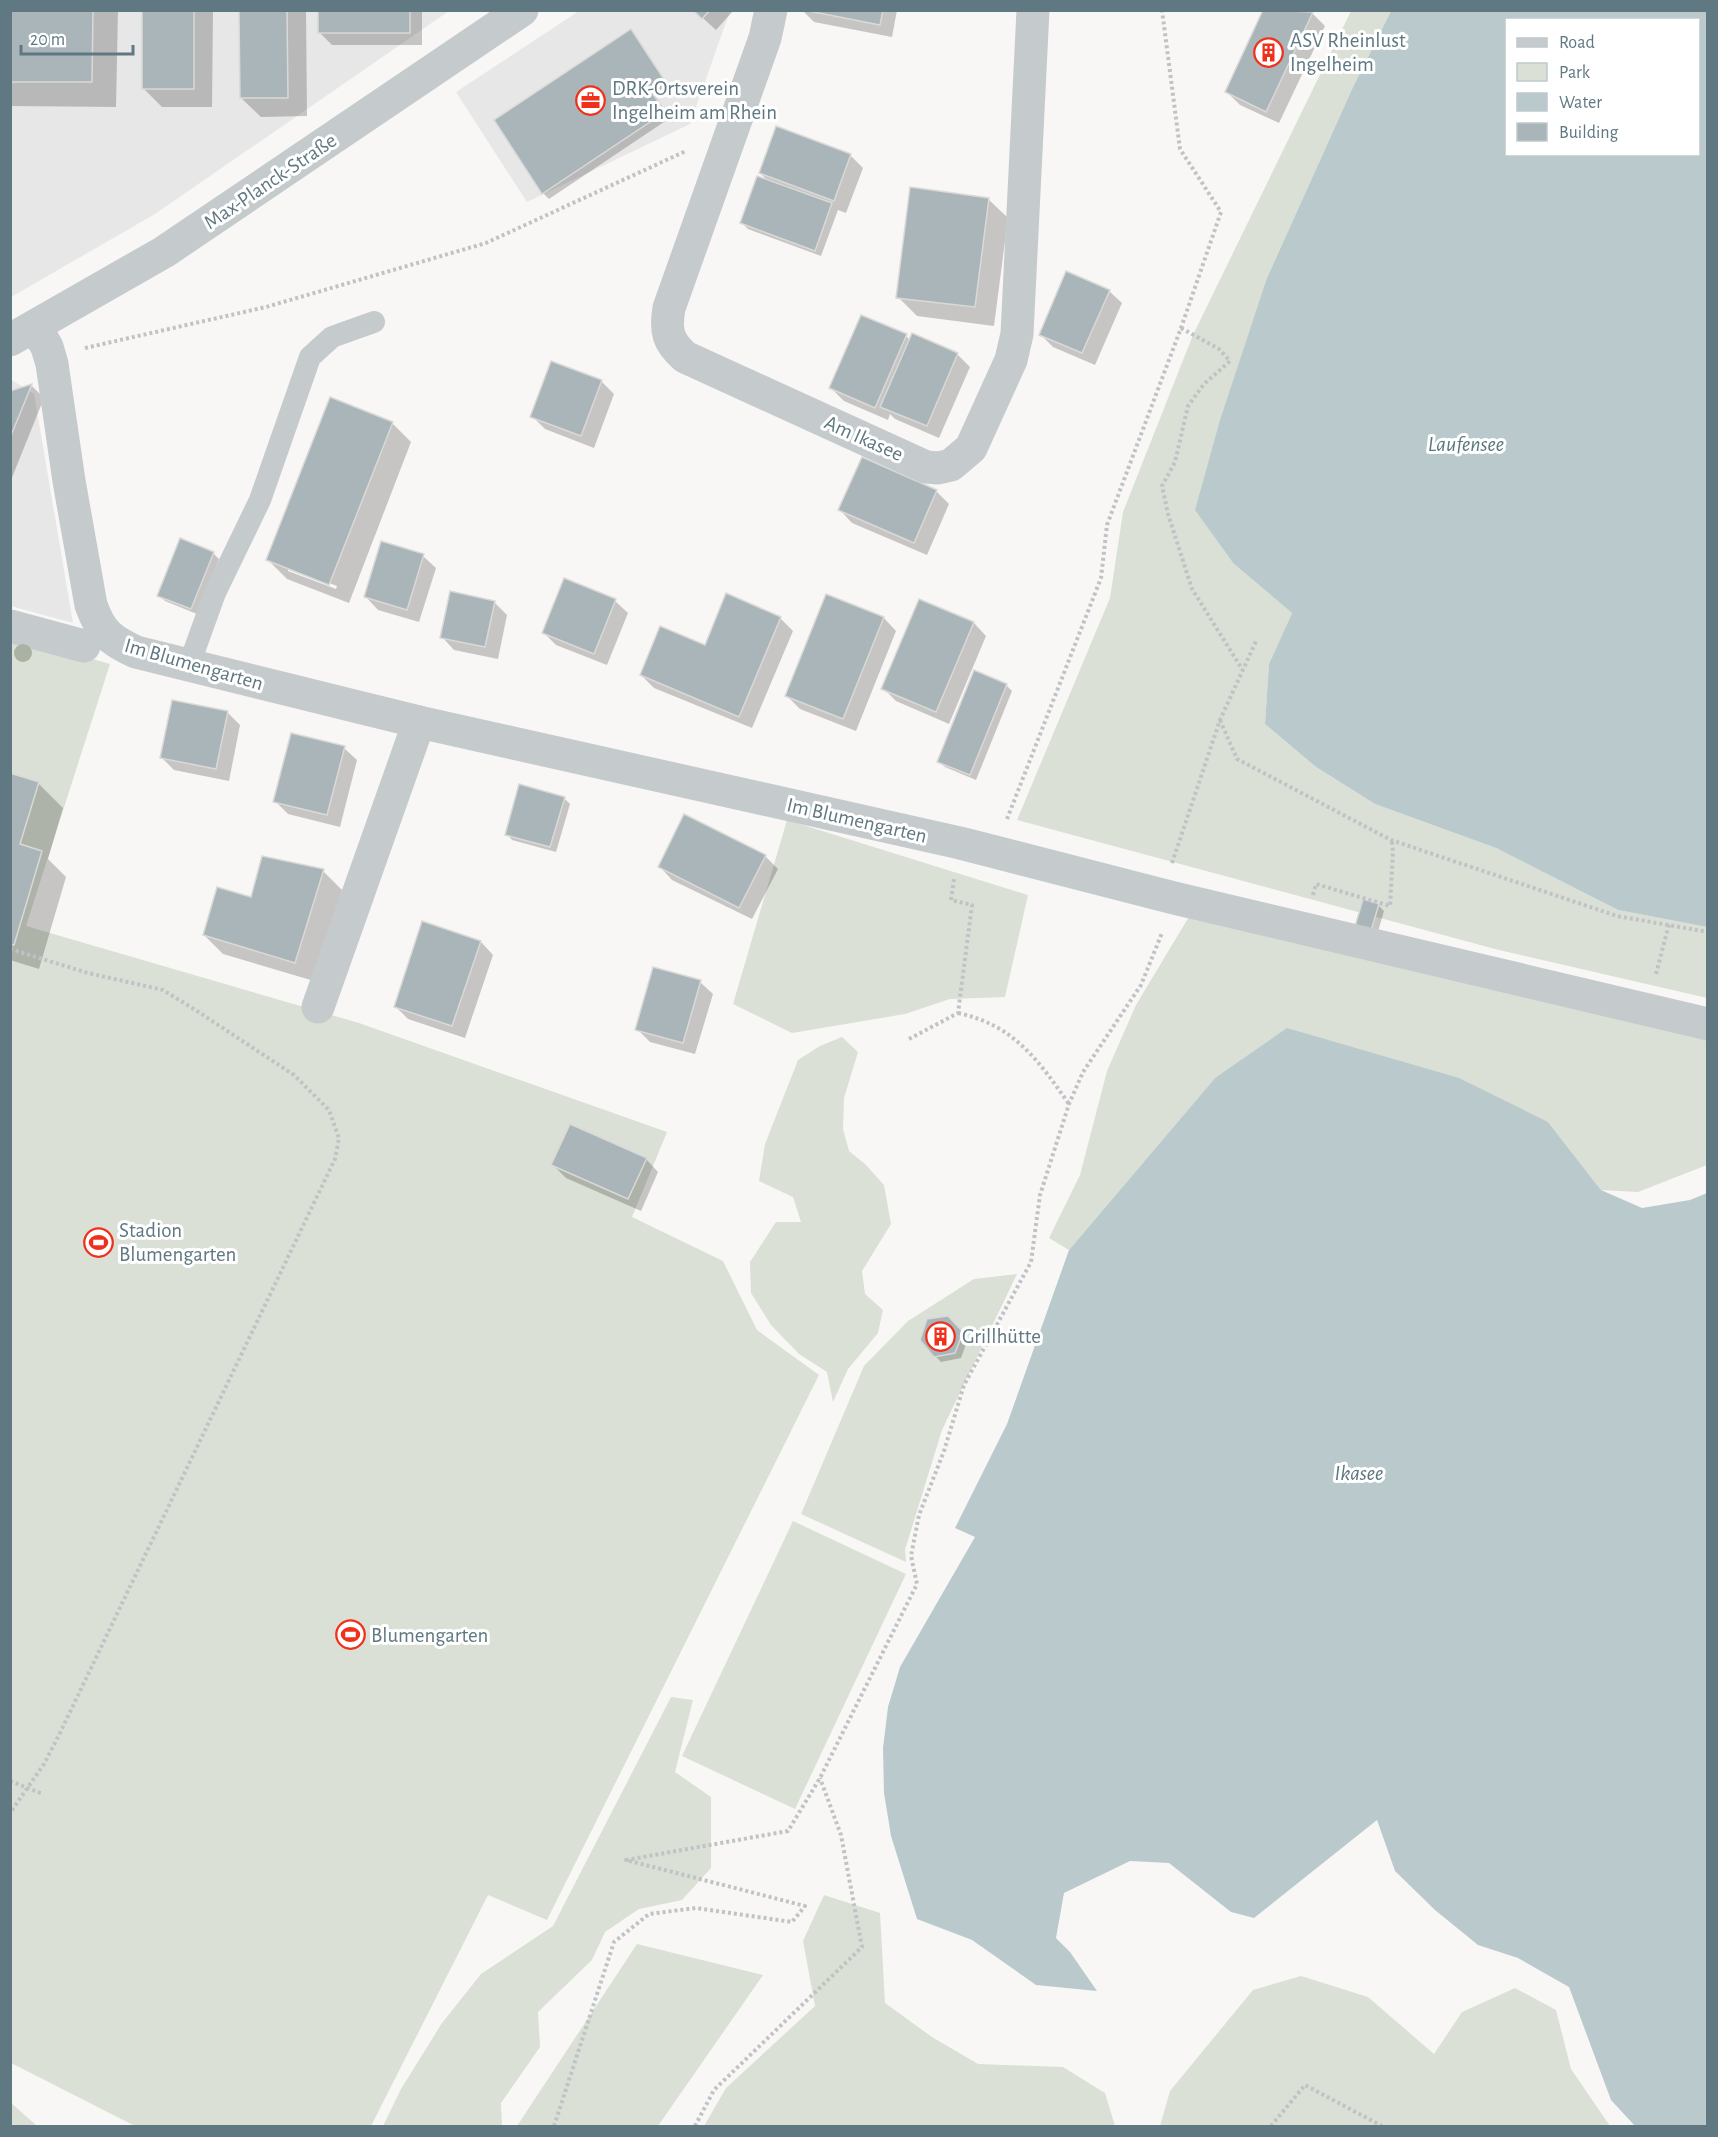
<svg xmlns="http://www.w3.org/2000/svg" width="1718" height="2137" font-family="'Alegreya Sans',sans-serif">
<rect width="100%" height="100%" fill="#f8f7f5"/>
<g fill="#e6e7e6">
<path d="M11,11H449L155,214L11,297Z"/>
<path d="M579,11H730L690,124L527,202L456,92Z"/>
<path d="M10,379L34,394L73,623L11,606Z"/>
</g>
<g fill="#dae0d5">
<path d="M1351,11H1391L1353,87L1267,278L1234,564L1292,613L1269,664L1265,724L1316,767L1375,804L1496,848L1618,910L1707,927V998L1495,949L1017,820L1110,598L1123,512L1193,335Z"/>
<path d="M11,635L110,664L26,926L359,1023L667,1132L632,1217L723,1261L757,1330L819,1375L547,1920L488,1895L371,2126H135L11,2063Z"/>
<path d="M787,820L1028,895L1005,997L950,999L905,1014L792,1033L733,1004Z"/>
<path d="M1193,910L1707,1036V1165L1638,1192L1601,1190L1548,1122L1215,1078L1069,1250L1049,1238L1080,1175L1107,1071L1136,1005Z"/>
<path d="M842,1037L858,1052L844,1098L843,1129L849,1151L866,1165L884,1185L891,1224L862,1271L865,1294L883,1310L878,1333L848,1369L833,1402L827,1372L799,1354L771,1325L751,1293L750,1262L776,1222H801L793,1197L759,1181L765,1144L798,1060L820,1046Z"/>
<path d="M1017,1274L942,1430L905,1550L906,1562L801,1514L864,1366L908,1321L974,1279Z"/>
<path d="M793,1521L906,1574L795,1809L682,1756Z"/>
<path d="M671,1697L693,1700L675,1772L711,1797V1868L682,1900L639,1909L605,1932L592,1960L538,2012L540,2047L501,2103L502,2126H383L401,2089L442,2023L481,1974L553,1926Z"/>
<path d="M824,1895L880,1913L885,2003L932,2037L978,2064L1063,2067L1105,2093L1115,2126H704L726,2088L815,2006L803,1941Z"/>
<path d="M637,1944L763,1975L658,2126H517Z"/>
<path d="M1301,1976L1368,1997L1434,2054L1462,2012L1515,1988L1556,2010L1571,2069L1610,2126H1160L1170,2091L1253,1990Z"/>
<path d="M10,2102L37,2126H11Z"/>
</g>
<g fill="#bacacc" fill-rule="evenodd">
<path d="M1391,11H1707V927L1618,910L1496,848L1375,804L1316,767L1265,724L1269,664L1292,613L1234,564L1195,510L1220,420L1267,278L1353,87ZM1506,20H1698V154H1506Z"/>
<path d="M1287,1028L1459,1078L1548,1122L1601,1190L1642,1208L1690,1200L1707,1193V2126H1635L1611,2100L1569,1987L1518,1958L1478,1945L1435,1910L1395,1871L1377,1820L1254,1918L1231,1912L1169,1863L1130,1861L1064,1893L1056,1938L1070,1952L1097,1991L1036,1985L972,1940L917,1919L891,1836L884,1793L883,1748L888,1707L900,1667L975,1537L955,1528L1007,1424L1069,1250L1215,1078Z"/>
</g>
<g fill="#0003" fill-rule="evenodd">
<path d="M10,10H118L116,107L10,106Z"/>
<path d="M144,10H213L212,107H162L143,88Z"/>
<path d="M241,10H306L307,116L261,117L241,98Z"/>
<path d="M319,10H422V45H332L319,32Z"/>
<path d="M694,10H734L716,30Z"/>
<path d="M802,10H897L892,37L814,22Z"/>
<path d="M1265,10H1306L1312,13L1325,26L1279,123L1240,105L1227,92Z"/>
<path d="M631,31L668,85L654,94L670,118L549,199L543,193Z"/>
<path d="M850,155L863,168L846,213L838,210L821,256L748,229L742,223L769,182L760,173Z"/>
<path d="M988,199L1008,218L994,326L917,316L898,297Z"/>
<path d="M1109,291L1122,303L1095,365L1053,347L1040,334Z"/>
<path d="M906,336L910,340L957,354L970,367L939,438L895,419L890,414L888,420L844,401L831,388Z"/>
<path d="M601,381L614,394L594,448L545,429L532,416Z"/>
<path d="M32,386L44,398L11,480L10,393Z"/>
<path d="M392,423L411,442L349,603L287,579L268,560ZM288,568L337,586L336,589L288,571Z"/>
<path d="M936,491L949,504L927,555L852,523L840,510Z"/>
<path d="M213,553L219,559L197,614L165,601L159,595Z"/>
<path d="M423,556L436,568L419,622L378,610L366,597Z"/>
<path d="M827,596L884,618L896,631L856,731L800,709L787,696Z"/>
<path d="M615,601L628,613L607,665L556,645L544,633Z"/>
<path d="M920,601L974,623L986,636L949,724L896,701L883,688Z"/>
<path d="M495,603L507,615L498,659L454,650L442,637Z"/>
<path d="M780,618L793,631L752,728L654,688L641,675L705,647Z"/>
<path d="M1006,685L1012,691L976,780L945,767L939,762Z"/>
<path d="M173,701L228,713L240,725L229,781L174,770L161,757Z"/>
<path d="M344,748L357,760L340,827L288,814L275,801Z"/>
<path d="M10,775L38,783L63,808L48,859L66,877L39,969L10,960Z"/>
<path d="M564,798L570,804L556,852L512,840L507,834Z"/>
<path d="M685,816L765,856L778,869L752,919L672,880L660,867Z"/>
<path d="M323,871L342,890L314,981L223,954L204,935L252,899Z"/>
<path d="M1378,905L1384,911L1377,935H1362Z"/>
<path d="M481,942L493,955L465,1038L408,1019L395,1006Z"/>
<path d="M700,982L713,994L695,1054L650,1042L637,1029Z"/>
<path d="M646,1159L658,1172L641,1211L566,1178L553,1165Z"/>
<path d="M954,1323L968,1339L961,1358L941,1362L935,1356Z"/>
</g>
<g fill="#a9b5b9" stroke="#d9d9d7" stroke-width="1.5">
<path d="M10,10H93L92,82H10Z"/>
<rect x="142" y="10" width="52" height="79"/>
<path d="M239,10H287L288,98H240Z"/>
<rect x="318" y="10" width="92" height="23"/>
<path d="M693,10H710L702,19Z"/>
<path d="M804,10H883L880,25Z"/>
<path d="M1263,10L1313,12L1266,112L1225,92Z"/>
<path d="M631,29L663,78L649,88L665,112L542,194L494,120Z"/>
<path d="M776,126L851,154L834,201L759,173Z"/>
<path d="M757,176L832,203L815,251L740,223Z"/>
<path d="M910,187L989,198L975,307L896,298Z"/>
<path d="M1066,271L1110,290L1082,353L1039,335Z"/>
<path d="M861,315L907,334L875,408L829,388Z"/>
<path d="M912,333L958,353L927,426L880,407Z"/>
<path d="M551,361L602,380L581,436L530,417Z"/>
<path d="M32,384L10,438V391Z"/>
<path d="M330,397L393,422L329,585L266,560Z"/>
<path d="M862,457L937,490L914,543L838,510Z"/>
<path d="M180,538L214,552L191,609L157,596Z"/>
<path d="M381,541L424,554L407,610L364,597Z"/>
<path d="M564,578L616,599L594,654L542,633Z"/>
<path d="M450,591L495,601L485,647L440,638Z"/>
<path d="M726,593L781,617L739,717L640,675L660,626L705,645Z"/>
<path d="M826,594L884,617L843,719L785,696Z"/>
<path d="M919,599L974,622L936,712L881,689Z"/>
<path d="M974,670L1007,684L970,775L937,762Z"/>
<path d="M172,700L228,711L216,769L160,758Z"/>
<path d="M291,733L345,746L327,815L273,802Z"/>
<path d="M10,773L39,782L20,844L42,851L14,945L10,944Z"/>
<path d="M519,784L565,797L550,847L505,835Z"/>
<path d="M684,814L766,855L739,908L658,867Z"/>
<path d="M262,856L324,869L295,963L203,935L217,887L251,897Z"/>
<path d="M1363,899L1379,904L1370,934L1354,930Z"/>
<path d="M422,921L481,941L452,1026L394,1007Z"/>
<path d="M653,967L701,980L683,1043L635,1030Z"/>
<path d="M570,1124L647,1158L628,1199L551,1165Z"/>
<path d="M948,1316L963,1332L955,1353L934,1357L920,1340L927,1319Z"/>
</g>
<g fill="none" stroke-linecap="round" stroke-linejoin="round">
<g stroke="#c0c3c5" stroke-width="4" stroke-dasharray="3 3" stroke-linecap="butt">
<path d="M1181,328L1219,349L1230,361L1204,384L1188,406L1175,462L1162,486L1168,514L1192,589L1242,669"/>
<path d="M85,348L266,307L486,243L686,151"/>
<path d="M1220,720L1237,759L1391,840L1617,916L1708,932"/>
<path d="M1007,819L1101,578L1107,525L1181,328L1221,212L1180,149L1162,10"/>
<path d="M1172,863L1220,720L1257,639"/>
<path d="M1313,895L1316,884L1390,906L1393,852L1392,841"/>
<path d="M10,949L88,973L163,990L197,1011L294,1075L329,1110L339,1138L335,1159L58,1737L44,1764L10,1813"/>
<path d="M1656,974L1669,924"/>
<path d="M958,1013C1014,1025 1038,1060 1069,1104"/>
<path d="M909,1039L958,1013L972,905L951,900L954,879"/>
<path d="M10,1781L43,1794"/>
<path d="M554,2126L614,1942L649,1914L696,1908L792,1922L805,1906L626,1860L788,1831L820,1778L917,1584L911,1556L919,1515L944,1451L964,1385L1031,1262L1040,1195L1069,1104L1083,1072L1141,985L1162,933"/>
<path d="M695,2126L714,2090L862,1947L841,1835L820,1778"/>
<path d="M1271,2126L1305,2085L1382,2126"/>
</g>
<path stroke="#c5cacd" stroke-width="22" d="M189,665L215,593L260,500L310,357L332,337L374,322"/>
<g stroke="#c5cacd" stroke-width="33">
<path d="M771,10L765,38L669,308C665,331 668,342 685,357L926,467L938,468L951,465L971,448L1011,360L1017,334L1033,10"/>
<path d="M35,326L47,347L52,364L69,481L91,605C101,633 110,640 136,652L419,722L960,843L1174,898L1708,1024"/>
<path d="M10,340L164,252L522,10"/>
<path d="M10,626L84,646"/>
<path d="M318,1007L419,722"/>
</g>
</g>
<circle fill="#a9b2a3" cx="23" cy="653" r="9"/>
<defs>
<symbol id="building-ring" viewBox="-11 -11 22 22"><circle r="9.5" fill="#fff" stroke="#f1301c" stroke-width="1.5"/><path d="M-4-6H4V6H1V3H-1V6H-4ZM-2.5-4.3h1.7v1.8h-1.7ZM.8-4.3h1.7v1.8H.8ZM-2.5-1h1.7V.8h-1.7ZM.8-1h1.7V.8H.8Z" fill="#f1301c"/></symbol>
<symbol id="office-ring" viewBox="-11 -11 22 22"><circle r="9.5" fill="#fff" stroke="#f1301c" stroke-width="1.5"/><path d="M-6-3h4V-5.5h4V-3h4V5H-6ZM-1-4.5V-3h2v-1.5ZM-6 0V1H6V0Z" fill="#f1301c"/></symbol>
<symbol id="stadium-ring" viewBox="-11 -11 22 22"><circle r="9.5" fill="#fff" stroke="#f1301c" stroke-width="1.5"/><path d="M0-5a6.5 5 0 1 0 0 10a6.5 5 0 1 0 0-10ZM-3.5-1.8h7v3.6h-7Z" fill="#f1301c"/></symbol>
</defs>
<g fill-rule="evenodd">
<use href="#building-ring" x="1252" y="36" width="33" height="33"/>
<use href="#office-ring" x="574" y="84" width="33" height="33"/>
<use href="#stadium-ring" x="82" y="1226" width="33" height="33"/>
<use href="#building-ring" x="924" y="1320" width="33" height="33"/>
<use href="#stadium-ring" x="334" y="1618" width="33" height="33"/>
</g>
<g text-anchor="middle" stroke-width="6" stroke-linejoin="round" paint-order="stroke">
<g font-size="21" fill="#607882" stroke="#fff" text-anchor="start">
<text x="1290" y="47">ASV Rheinlust<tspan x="1290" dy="24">Ingelheim</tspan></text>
<text x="612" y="95">DRK-Ortsverein<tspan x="612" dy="24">Ingelheim am Rhein</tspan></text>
<text x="119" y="1237">Stadion<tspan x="119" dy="24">Blumengarten</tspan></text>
<text x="962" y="1343">Grillhütte</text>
<text x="371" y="1642">Blumengarten</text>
</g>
<g font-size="21" fill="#607882" stroke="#fff">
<text transform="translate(270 181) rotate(-34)" y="7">Max-Planck-Straße</text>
<text transform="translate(864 438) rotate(24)" y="7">Am Ikasee</text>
<text transform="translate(194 664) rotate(16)" y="7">Im Blumengarten</text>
<text transform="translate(857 820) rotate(13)" y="7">Im Blumengarten</text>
</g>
<g font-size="22" font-style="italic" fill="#5b787c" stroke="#fff">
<text x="1466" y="451">Laufensee</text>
<text x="1359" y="1480">Ikasee</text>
</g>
</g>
<rect width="1718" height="2137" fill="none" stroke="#607882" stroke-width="24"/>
<rect x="1505" y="18" width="195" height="138" fill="#ffffff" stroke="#bfc9cd" stroke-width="1.5"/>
<rect x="1517" y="38" width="30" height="9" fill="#c5cacd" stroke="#bfc9cd" stroke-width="1.5"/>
<text x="1559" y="48" font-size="18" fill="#607882">Road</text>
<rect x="1517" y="63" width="30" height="18" fill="#dae0d5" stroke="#bfc9cd" stroke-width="1.5"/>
<text x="1559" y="78" font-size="18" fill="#607882">Park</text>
<rect x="1517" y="93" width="30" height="18" fill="#bacacc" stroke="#bfc9cd" stroke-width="1.5"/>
<text x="1559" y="108" font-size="18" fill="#607882">Water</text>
<rect x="1517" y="123" width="30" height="18" fill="#a9b5b9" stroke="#bfc9cd" stroke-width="1.5"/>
<text x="1559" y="138" font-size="18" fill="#607882">Building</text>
<path d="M21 45v9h112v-9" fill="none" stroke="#607882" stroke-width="3"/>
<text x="30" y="45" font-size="18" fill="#607882" stroke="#ffffff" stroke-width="4.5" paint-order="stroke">20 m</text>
</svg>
